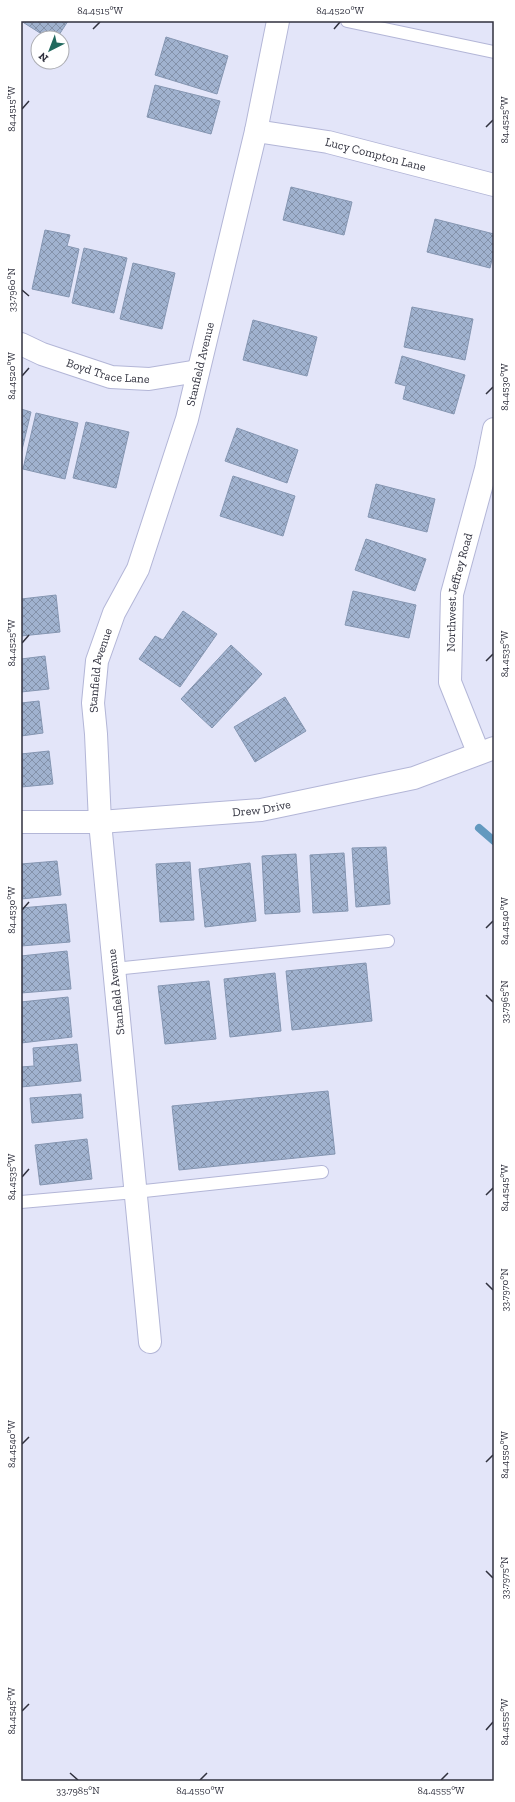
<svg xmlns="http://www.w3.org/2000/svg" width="515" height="1802" font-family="'Zilla Slab',serif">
<defs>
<pattern id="building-cross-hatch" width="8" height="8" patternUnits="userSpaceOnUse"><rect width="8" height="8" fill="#a0b2cf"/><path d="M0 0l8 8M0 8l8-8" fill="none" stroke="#8391a9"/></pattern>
</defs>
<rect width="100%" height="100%" fill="#e3e5f9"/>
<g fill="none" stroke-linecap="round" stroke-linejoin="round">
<path stroke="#6399bf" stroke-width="8" d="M479,828L494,841"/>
</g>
<g fill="url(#building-cross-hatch)" stroke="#8596b2">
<path d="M21,21H68L57,38H48Z"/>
<path d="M166,37L228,56L217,94L155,75Z"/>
<path d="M155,85L220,101L211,134L147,117Z"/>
<path d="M291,187L352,202L344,235L283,220Z"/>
<path d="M435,219L494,234V251L490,268L427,252Z"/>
<path d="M45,230L70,235L67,246L79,249L69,297L32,289Z"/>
<path d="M84,248L127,258L114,313L72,303Z"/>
<path d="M133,263L175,273L162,329L120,319Z"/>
<path d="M412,307L473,319L465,360L404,347Z"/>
<path d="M253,320L317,337L307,376L243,360Z"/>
<path d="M402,356L465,375L454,414L403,399L406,386L395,383Z"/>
<path d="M21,409L31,412L21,454Z"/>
<path d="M36,413L78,423L65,479L23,469Z"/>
<path d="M86,422L129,432L116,488L73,478Z"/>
<path d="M237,428L298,450L287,483L225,461Z"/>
<path d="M233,476L295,496L283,536L220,516Z"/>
<path d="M376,484L435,499L427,532L368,517Z"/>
<path d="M366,539L426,559L415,591L355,570Z"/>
<path d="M353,591L416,605L409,638L345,625Z"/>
<path d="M56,595L60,632L21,636V599Z"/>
<path d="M183,611L217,634L180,687L139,659L155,636L163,640Z"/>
<path d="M231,645L262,674L212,728L181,699Z"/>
<path d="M45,656L49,689L21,692V659Z"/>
<path d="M285,697L306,731L255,762L234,727Z"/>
<path d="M39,701L43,733L21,736V703Z"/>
<path d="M49,751L53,784L21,787V754Z"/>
<path d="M386,847L390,904L356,907L352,848Z"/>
<path d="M344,853L348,911L313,913L310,855Z"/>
<path d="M296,854L300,912L265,914L262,856Z"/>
<path d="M57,861L61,895L21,899V864Z"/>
<path d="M190,862L194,920L160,922L156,864Z"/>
<path d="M250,863L256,921L205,927L199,869Z"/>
<path d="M66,904L70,942L21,946V908Z"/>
<path d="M67,951L71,989L21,993V956Z"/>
<path d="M366,963L372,1021L292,1030L286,971Z"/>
<path d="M275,973L281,1031L230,1037L224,979Z"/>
<path d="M209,981L216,1039L165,1044L158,986Z"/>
<path d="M68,997L72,1037L21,1043V1002Z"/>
<path d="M77,1044L81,1081L21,1087V1067L34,1066L33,1048Z"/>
<path d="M328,1091L335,1154L179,1170L172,1106Z"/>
<path d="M81,1094L83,1118L32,1123L30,1098Z"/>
<path d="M87,1139L92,1179L40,1185L35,1145Z"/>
</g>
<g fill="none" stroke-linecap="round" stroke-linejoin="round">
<defs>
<g id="service">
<path d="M347,21L494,52"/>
<path d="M114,969L388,941"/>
<path d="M21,1202L135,1192L322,1172"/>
</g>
<g id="minor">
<path id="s1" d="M256,131L328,142L494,185"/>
<path id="s2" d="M21,344L42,354L111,377L149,379L198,371"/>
<path id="s3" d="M478,752L450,682L452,594L486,469L494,429"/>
<path id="s4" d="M21,822H100L261,810L414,778L494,748"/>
<path id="s5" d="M150,1342L100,822L96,734L93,703L97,661L114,613L138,569L187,419L256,131L278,21"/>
</g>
</defs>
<use href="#service" stroke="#b3b6d7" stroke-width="14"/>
<use href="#minor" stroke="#b3b6d7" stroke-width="24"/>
<use href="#service" stroke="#fff" stroke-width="12"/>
<use href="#minor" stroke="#fff" stroke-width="22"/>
</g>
<path fill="none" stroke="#30313e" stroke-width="1.5" d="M93,29L100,22M334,29L340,22M22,109L29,101M486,127L493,120M22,290L29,296M22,376L29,368M486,394L493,387M22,643L29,635M486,661L493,654M22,910L29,902M486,928L493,921M486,995L493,1002M22,1177L29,1169M486,1195L493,1188M486,1283L493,1290M22,1444L29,1437M486,1462L493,1455M486,1571L493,1578M22,1711L29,1704M486,1730L493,1722M70,1773L78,1780M200,1780L207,1773M441,1780L448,1773"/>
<g text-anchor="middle" stroke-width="3.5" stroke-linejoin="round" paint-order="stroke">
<g font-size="12" fill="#30313e" stroke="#fff">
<text dy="4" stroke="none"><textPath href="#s1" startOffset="122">Lucy Compton Lane</textPath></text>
<text dy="4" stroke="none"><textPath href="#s5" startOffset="999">Stanfield Avenue</textPath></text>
<text dy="4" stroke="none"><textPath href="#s2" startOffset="92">Boyd Trace Lane</textPath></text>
<text dy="4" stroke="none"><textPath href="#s3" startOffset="166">Northwest Jeffrey Road</textPath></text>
<text dy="4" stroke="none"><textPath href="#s5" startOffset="675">Stanfield Avenue</textPath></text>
<text dy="4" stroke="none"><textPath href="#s4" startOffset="241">Drew Drive</textPath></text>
<text transform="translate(116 992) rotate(-96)" y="4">Stanfield Avenue</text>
</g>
</g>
<rect width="515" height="1802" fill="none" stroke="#ffffff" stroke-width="44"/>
<g transform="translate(50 50) rotate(222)"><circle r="19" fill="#ffffff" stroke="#acadb2"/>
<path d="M0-3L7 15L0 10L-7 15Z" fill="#22695e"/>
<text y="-6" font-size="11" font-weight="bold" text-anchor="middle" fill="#30313e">N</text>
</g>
<rect x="22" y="22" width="471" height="1758" fill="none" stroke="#30313e" stroke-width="1.5"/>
<g font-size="10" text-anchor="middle" fill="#30313e">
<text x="100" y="14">84.4515°W</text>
<text x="340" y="14">84.4520°W</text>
<text transform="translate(11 109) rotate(-90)" y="4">84.4515°W</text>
<text transform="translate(504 120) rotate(-90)" y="4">84.4525°W</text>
<text transform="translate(11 290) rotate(-90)" y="4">33.7960°N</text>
<text transform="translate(11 376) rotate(-90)" y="4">84.4520°W</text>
<text transform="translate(504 387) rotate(-90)" y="4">84.4530°W</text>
<text transform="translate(11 643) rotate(-90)" y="4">84.4525°W</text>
<text transform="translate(504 654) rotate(-90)" y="4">84.4535°W</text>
<text transform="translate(11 910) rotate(-90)" y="4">84.4530°W</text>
<text transform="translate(504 921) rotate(-90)" y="4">84.4540°W</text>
<text transform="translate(504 1002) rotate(-90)" y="4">33.7965°N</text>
<text transform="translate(11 1177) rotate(-90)" y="4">84.4535°W</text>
<text transform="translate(504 1188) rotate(-90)" y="4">84.4545°W</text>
<text transform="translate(504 1290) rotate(-90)" y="4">33.7970°N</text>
<text transform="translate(11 1444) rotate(-90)" y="4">84.4540°W</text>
<text transform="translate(504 1455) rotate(-90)" y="4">84.4550°W</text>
<text transform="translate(504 1578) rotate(-90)" y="4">33.7975°N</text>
<text transform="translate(11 1711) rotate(-90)" y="4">84.4545°W</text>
<text transform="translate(504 1722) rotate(-90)" y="4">84.4555°W</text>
<text x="78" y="1794">33.7985°N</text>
<text x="200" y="1794">84.4550°W</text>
<text x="441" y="1794">84.4555°W</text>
</g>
</svg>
